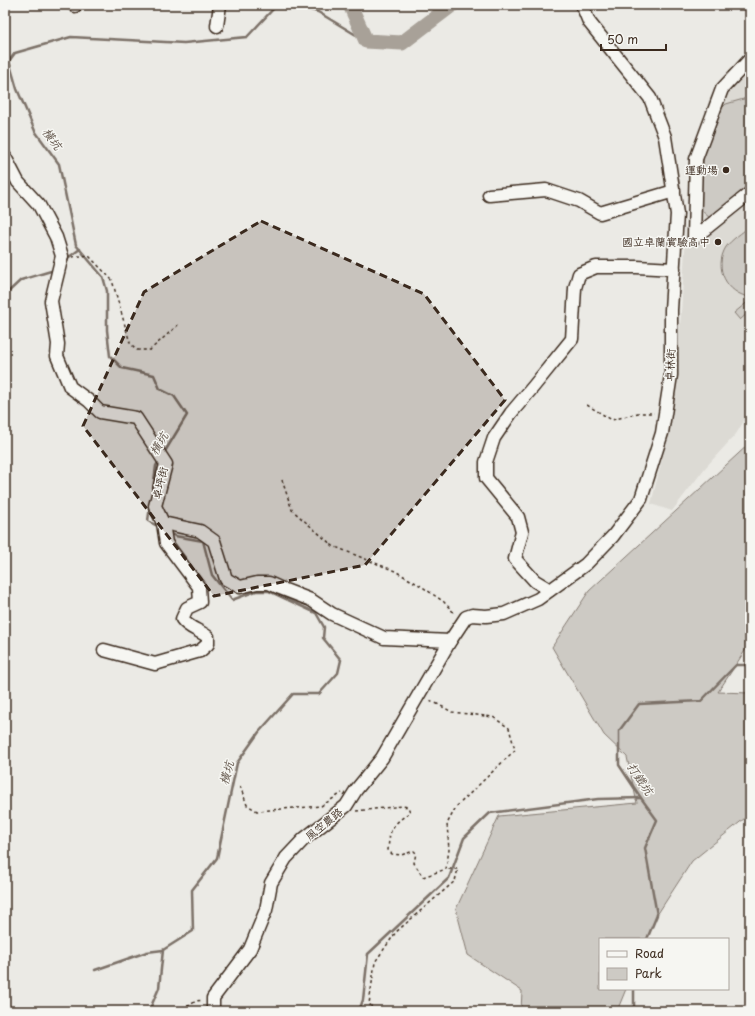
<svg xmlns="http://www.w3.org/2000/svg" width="755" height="1016" font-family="'Playpen Sans','LXGW WenKai TC',sans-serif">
<rect width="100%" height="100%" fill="#ebeae5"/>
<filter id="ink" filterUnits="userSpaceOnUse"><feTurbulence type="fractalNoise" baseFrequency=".025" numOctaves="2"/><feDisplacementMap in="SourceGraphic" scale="8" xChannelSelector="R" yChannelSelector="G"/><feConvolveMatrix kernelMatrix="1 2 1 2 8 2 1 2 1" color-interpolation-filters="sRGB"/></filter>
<g filter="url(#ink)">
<path fill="#dcdad4" d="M750,47V411L736,434L705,468L672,511L651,504L670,427L681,314L690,171L709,99Z"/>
<g fill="#cdcac4" stroke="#847a71">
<path d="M747,98L750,100V190L711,219L701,210L699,203L704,150L718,112L726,104Z"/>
<path d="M750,226V297C727,294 713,268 726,247C732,239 742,233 750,226Z"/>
<path d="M750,300V311L740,320L734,313Z"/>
<path d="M750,443V643L718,692L750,693V814L692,861L657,915L647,939H600V989H626L617,1011H521L522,991L468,955L456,909L499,816L637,803L627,757L604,735L552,647L589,591Z"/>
</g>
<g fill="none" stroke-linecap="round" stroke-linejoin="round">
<g stroke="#7c7167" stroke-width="2.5">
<path d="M294,5L318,12L366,41"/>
<path d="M65,260L80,249"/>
<path d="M5,295L21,280L51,271L55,268"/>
<path d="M164,453L187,415L174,396L160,389L154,375L122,368L110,356L107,330V291L103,277L76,245L59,164L35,131L17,89L9,61L15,53L71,37L184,43L247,37L276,6L283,5"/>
<path d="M152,497L156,466L159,461"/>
<path d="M150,506L148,521L159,527"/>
<path d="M647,939L657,915L645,848L657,820L641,798L619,765V731L639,704L701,701L736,665H750"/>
<path d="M95,970L147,952L163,950"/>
<path d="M634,989V1011"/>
<path d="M149,1011L159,988L163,950L193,931L192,890L217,858L237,763L259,732L293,694H319L338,673L341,660L323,638L324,627L316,613L269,591H256L232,600L212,575L203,541L175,536L169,533"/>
<path d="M359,1011L363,1000L368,954L449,878L464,838L490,813L598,799L641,798"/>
</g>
<path stroke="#a8a198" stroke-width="15" d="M350,5L366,41L402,43L452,5"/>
<defs>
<g id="minor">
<path d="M74,5L75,6"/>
<path d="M217,26L220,5"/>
<path d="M750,59L722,89L696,159L694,238L750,193"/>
<path d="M5,157L18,182L39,205L56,237L62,256L51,301L58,344L57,356L70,387L89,401L100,412L136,418L166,464L155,506L163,523L200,531L214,541L226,579L240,587L257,583H269L280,588L311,600L332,614L384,638L450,641"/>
<path d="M489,195L546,190L579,201L600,213L674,191"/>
<path d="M550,590L535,581L515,559L522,532L518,517L486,478V462L494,438L511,413L533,387L572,339L575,288L579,274L596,267H637L674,269"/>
<path d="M104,650L155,664L200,651L208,644V637C199,630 188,628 182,619L187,608L200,602L199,587L166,543L163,523"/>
<path d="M213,1011V998L250,949L266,910L271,883L286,858L304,839L346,806L356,790L382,758L450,641L466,617L472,615L486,616L504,614L538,599L586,564L613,536L641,499L662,433L671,375V310L677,214L665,137L650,98L589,22L582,5"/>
</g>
</defs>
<use href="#minor" stroke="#3b2a1e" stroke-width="15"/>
<g stroke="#3b2a1e" stroke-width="1.5" stroke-dasharray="3 3" stroke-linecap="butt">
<path d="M72,257L88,255L112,280L130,343L137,350H150L178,325"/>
<path d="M587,405L612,420L638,413H654"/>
<path d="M282,480L292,510L333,546L395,571L421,586L444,602L455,614"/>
<path d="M240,786L247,805L257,811L321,806L342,793"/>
<path d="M356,811L403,806L408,807L410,812C392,826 390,826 388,850L392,854L401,855L414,851L416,853L414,863L423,877L446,869L449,850L447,824L456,807L515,750L509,728L493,717L452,712L428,699"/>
<path d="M183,1011L184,1009L196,1001L203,1000"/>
<path d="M376,1011L369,1004L375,962L396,932L455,881L458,869H446"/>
</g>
<use href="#minor" stroke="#f6f6f2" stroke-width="12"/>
</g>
</g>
<path fill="#3b2a1e" fill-opacity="0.2" stroke="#3b2a1e" stroke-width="3" stroke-dasharray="8 5" stroke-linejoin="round" d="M261,221L424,294L505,400L365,565L214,596L83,426L144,292Z"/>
<g fill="#3b2a1e" stroke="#f6f6f2" stroke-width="1.5">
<circle cx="726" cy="170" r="4"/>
<circle cx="718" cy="242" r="4"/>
</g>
<g text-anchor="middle" stroke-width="3" stroke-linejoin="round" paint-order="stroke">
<g font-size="11" fill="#3b2a1e" stroke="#f6f6f2" text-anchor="end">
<text x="718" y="174">運動場</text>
<text x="710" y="246">國立卓蘭實驗高中</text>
</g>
<g font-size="11" fill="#3b2a1e" stroke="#f6f6f2">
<text transform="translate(670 365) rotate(-87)" y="4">卓林街</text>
<text transform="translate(160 483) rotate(-77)" y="4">卓坪街</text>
<text transform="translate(324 824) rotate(-39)" y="4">風空農路</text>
</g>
<g font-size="12" font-style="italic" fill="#615449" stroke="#f6f6f2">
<text transform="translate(52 139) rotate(54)" y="4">橫坑</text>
<text transform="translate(159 444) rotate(-59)" y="4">橫坑</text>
<text transform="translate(227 773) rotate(-74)" y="4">橫坑</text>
<text transform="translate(640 779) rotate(56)" y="4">打鐵坑</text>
</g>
</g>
<rect width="755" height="1016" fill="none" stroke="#f6f6f2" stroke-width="20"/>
<rect x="10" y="10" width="735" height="996" fill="none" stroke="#3b2a1e" stroke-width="1.5" filter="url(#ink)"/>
<rect x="599" y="938" width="130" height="52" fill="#f6f6f2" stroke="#aba49d"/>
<rect x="607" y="951" width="20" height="6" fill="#f6f6f2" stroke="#aba49d"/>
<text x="635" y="958" font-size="12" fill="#3b2a1e">Road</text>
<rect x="607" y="968" width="20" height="12" fill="#cdcac4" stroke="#aba49d"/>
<text x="635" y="978" font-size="12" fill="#3b2a1e">Park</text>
<path d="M601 44v6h65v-6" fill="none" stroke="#3b2a1e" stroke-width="2"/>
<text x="607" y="44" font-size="12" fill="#3b2a1e" stroke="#f6f6f2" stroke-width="3" paint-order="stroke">50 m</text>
</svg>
